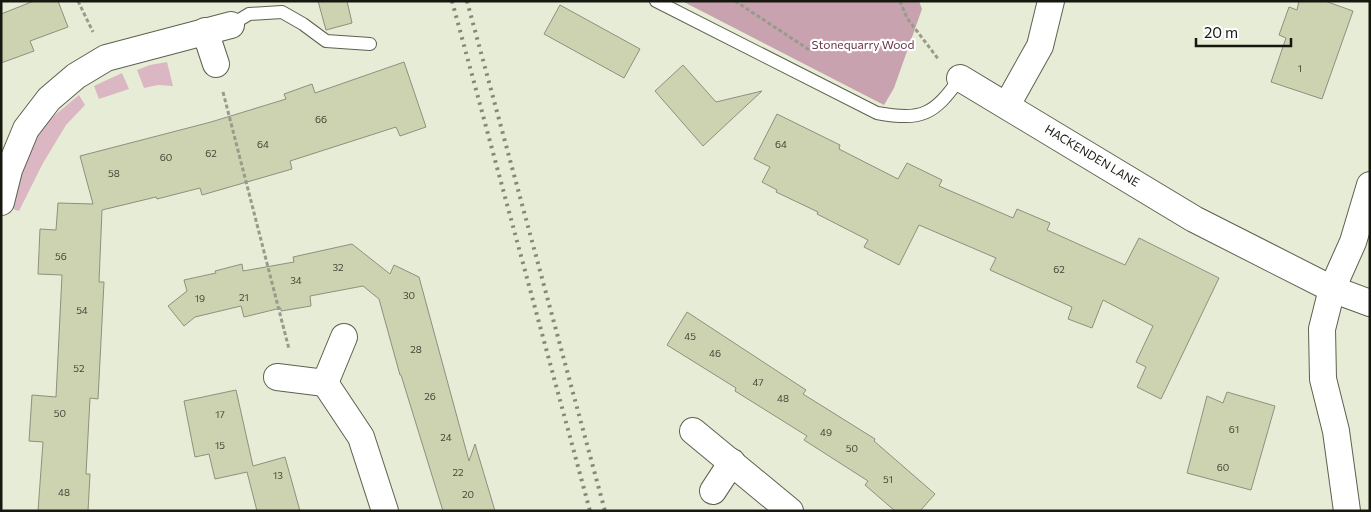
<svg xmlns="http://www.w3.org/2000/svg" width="1371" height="512" font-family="Commissioner,sans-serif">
<rect width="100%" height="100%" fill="#e7ecd6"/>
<g fill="#dab7c3">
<path d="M167,62L173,86L158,85L144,88L137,70L150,65Z"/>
<path d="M122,73L129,89L99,99L94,86Z"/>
<path d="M79,95L85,105L66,125L43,163L19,211L10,208L28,147L43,125Z"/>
</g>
<path fill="#c8a2af" d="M682,1H919L922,9L894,88L884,105Z"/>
<g fill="#cdd3b0" stroke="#8d917d">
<path d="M34,1H58L68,27L30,41L34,51L1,63V14Z"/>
<path d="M318,1H347L352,23L326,30Z"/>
<path d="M1299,1H1325L1353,11L1322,99L1271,82L1286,38L1279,35L1289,7L1297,10Z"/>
<path d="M560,5L640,49L624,78L544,34Z"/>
<path d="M404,62L426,127L400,136L396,127L290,161L292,169L202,195L200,188L157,199L156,197L102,210L99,282H104L98,399L90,398L86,474H90L88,511H38L43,442L29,441L32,395L56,397L62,275L38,274L40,229L56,230L58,203L93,204L80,156L211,122L286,99L284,94L312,84L315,93Z"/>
<path d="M683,65L716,102L762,91L703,146L655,91Z"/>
<path d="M777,114L840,145L839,149L898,179L907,163L942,180L939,186L1013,218L1017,209L1050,223L1047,230L1125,265L1139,238L1219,278L1161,399L1137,387L1146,367L1136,362L1153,326L1103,300L1092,328L1068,319L1072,307L990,270L996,258L919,225L899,265L864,247L868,240L817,214L818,212L776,192L777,190L762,182L770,167L754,159Z"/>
<path d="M352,244L390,274L394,265L419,277L469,461L475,444L495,511H443L401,375H400L379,299L363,286L310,296L311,306L281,311V308L244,317L241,306L195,317L184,326L168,306L187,291L184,280L216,273L215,271L242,264L243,271L294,262L293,257Z"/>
<path d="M687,312L806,390L803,394L875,439L874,441L935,494L920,511H895L865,485L868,481L804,440L807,436L735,391L736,388L667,345Z"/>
<path d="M236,390L253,466L285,457L300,511H257L247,472L215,479L209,454L195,457L184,401Z"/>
<path d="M1227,392L1275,406L1251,490L1187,473L1207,396L1223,403Z"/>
</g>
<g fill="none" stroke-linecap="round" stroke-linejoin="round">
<defs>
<g id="lane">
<path d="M656,1L877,113C922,121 934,115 960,78"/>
<path d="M231,25L249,14L282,12L303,24L326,41L370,44"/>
</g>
<g id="street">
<path d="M205,31L216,64"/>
<path d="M960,78L1194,219L1332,289L1370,303"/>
<path d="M1007,105L1040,46L1051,1"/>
<path d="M1,202L9,170L26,129L49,99L76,76L106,58L231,25"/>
<path d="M277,377L325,383L344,337"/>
<path d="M325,383L361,437L385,511"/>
<path d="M693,431L790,511"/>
<path d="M713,491L732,462"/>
<path d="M1347,511L1336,431L1323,379L1322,329L1332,289L1353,242L1370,185"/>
</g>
</defs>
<use href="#lane" stroke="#5d614e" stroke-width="14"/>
<use href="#street" stroke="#5d614e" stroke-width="28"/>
<g stroke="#989b8b" stroke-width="3" stroke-dasharray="4 2.5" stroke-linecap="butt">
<path d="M78,1L93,32"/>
<path d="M735,1L811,51"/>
<path d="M900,1L907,18L939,60"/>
<path d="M223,92L289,349"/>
</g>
<use href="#lane" stroke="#fff" stroke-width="12"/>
<use href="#street" stroke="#fff" stroke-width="26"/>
<g stroke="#858879" stroke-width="4" stroke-dasharray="2.5 5" stroke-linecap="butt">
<path d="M452,1L590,511"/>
<path d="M467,1L605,511"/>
</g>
</g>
<g text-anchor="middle" stroke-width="4.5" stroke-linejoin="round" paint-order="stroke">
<g font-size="10" fill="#444738">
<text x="1300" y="72">1</text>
<text x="321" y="123">66</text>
<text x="263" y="148">64</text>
<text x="781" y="148">64</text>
<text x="211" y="157">62</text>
<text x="166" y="161">60</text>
<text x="114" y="177">58</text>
<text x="61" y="260">56</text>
<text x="338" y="271">32</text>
<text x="1059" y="273">62</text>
<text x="296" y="284">34</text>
<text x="409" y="299">30</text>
<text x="244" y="301">21</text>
<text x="200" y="302">19</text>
<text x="82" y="314">54</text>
<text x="690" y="340">45</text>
<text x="416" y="353">28</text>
<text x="715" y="357">46</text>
<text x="79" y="372">52</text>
<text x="758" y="386">47</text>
<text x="430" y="400">26</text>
<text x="783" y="402">48</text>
<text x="60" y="417">50</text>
<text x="220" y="418">17</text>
<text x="1234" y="433">61</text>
<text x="826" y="436">49</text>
<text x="446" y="441">24</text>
<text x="220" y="449">15</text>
<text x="852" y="452">50</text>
<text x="1223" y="471">60</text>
<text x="458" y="476">22</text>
<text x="278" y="479">13</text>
<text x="888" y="483">51</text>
<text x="64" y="496">48</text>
<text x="468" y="498">20</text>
</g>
<g font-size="12" fill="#69364a" stroke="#fff">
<text x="863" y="49">Stonequarry Wood</text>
</g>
<g font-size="12" fill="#161810" stroke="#fff">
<text transform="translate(1092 156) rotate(31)" y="4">HACKENDEN LANE</text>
</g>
</g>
<rect width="1371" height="512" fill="none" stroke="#161810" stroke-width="5"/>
<path d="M1196 38v8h95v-8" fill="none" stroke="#161810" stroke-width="2.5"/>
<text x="1204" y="38" font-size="15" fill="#161810" stroke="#ffffff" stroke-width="4" paint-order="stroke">20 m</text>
</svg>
